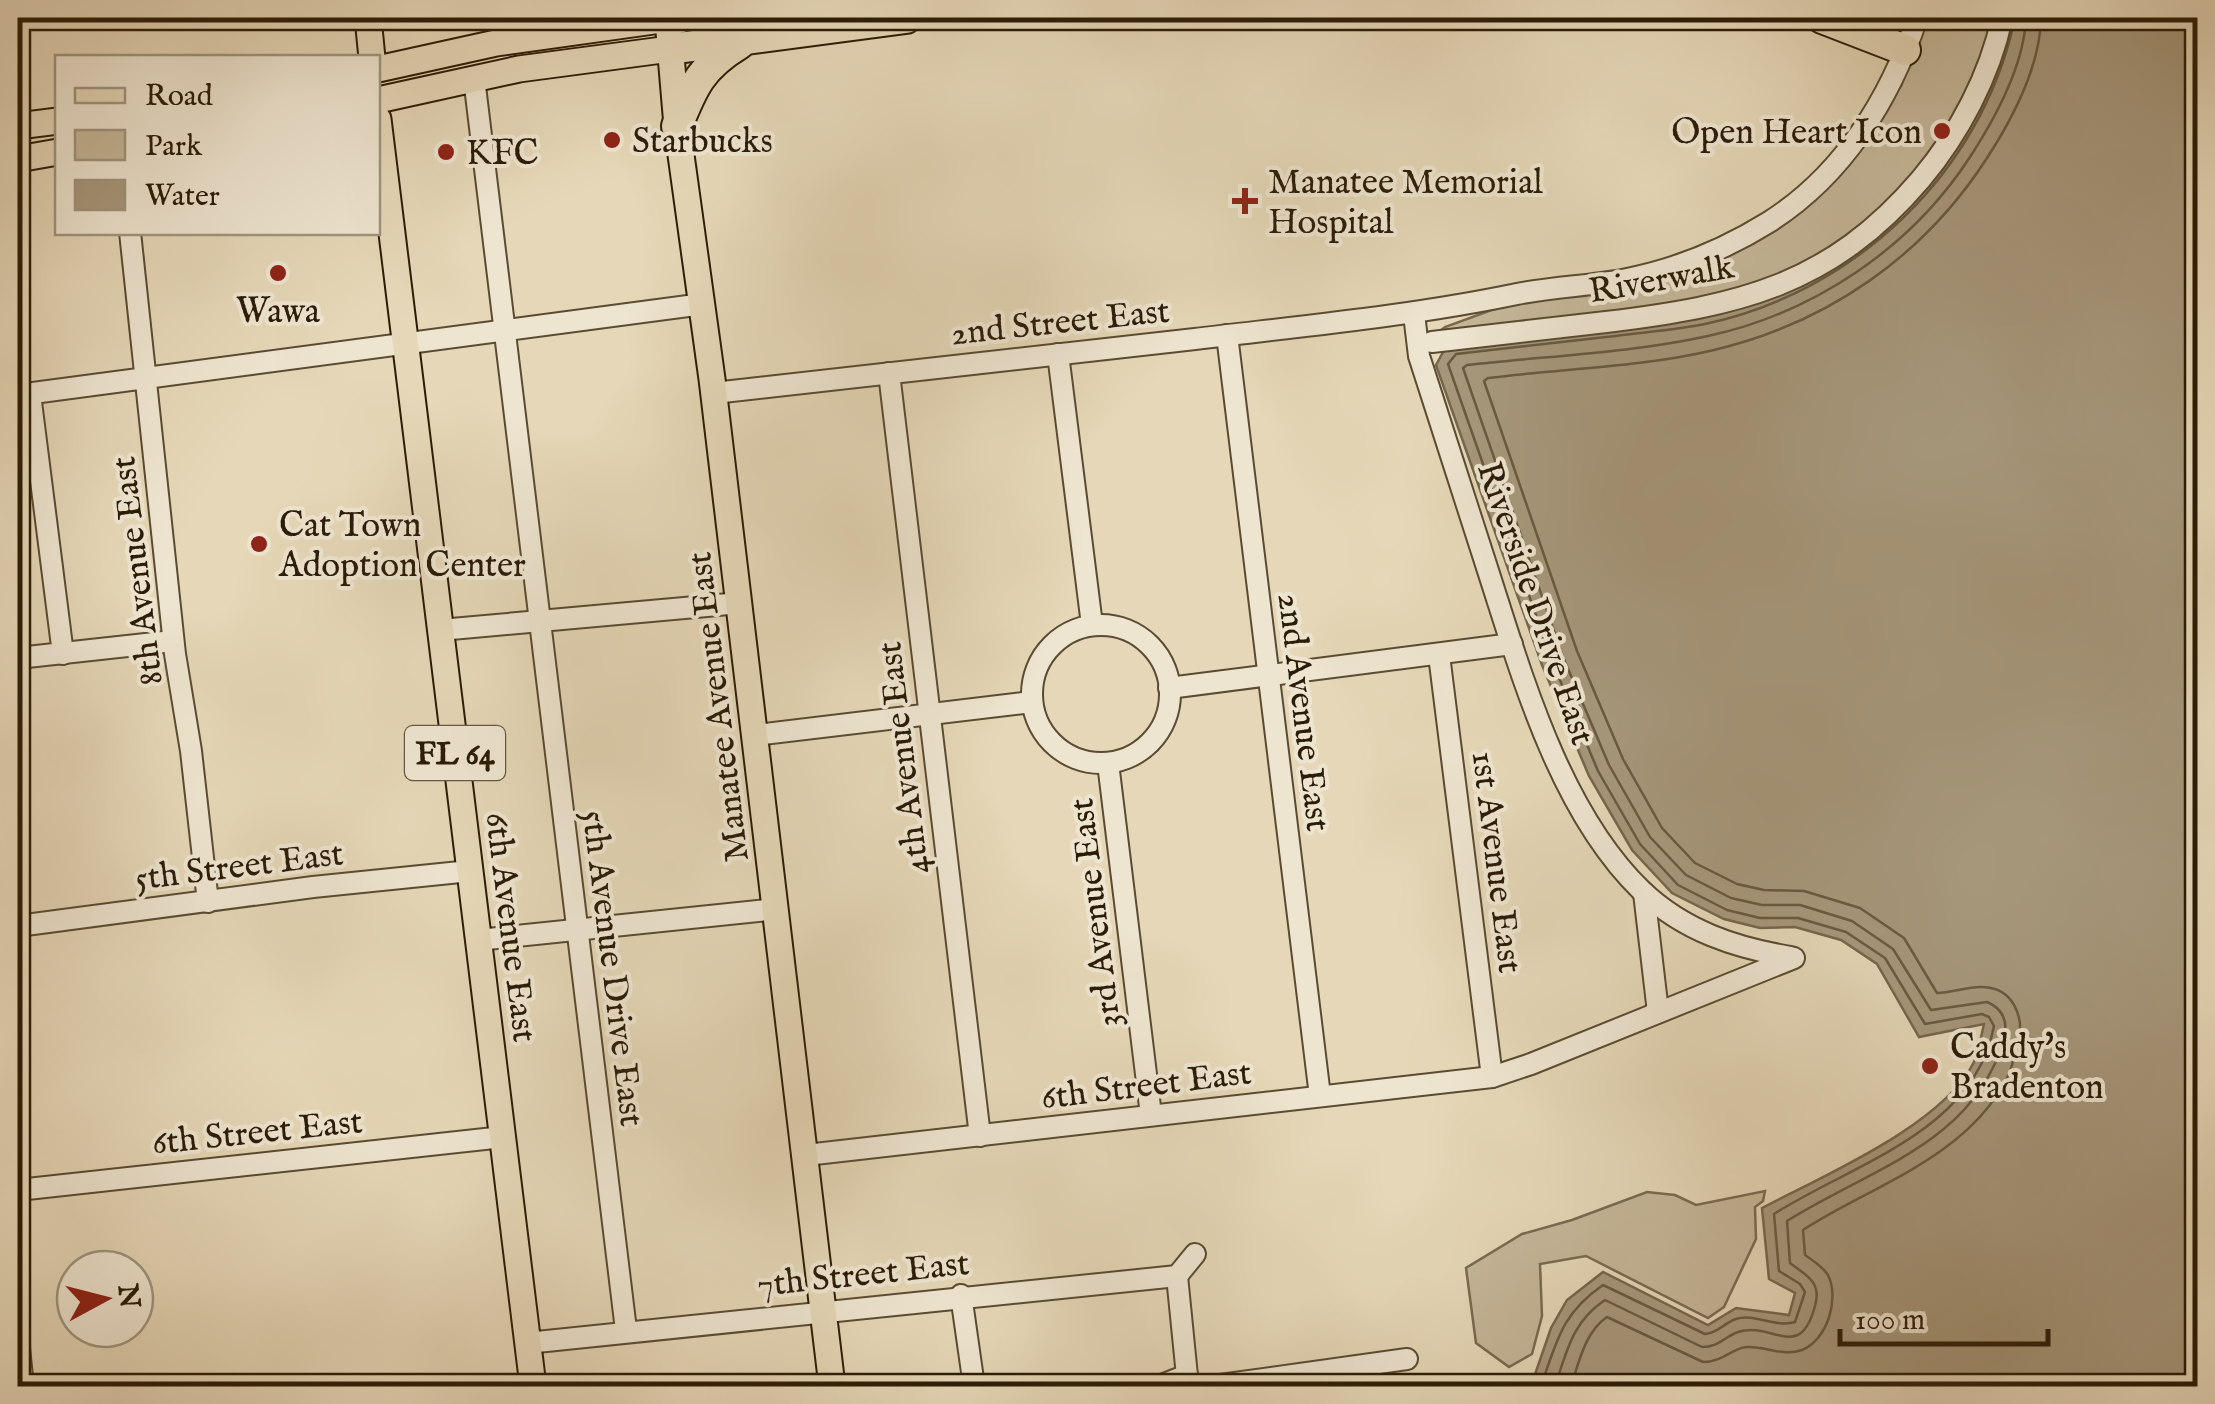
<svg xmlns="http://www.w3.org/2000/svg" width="2215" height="1404" font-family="'IM FELL English',serif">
<rect width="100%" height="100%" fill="#e5d7b7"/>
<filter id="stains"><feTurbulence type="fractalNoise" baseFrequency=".002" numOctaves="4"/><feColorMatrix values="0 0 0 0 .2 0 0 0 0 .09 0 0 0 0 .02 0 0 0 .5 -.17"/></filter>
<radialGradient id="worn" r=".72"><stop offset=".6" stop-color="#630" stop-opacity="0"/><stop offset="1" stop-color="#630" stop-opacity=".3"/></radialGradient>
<g fill="#c5b799" stroke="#786a50" stroke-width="2.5">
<path d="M1925,18H2005L1944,155L1784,288L1435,335L1445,327L1508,304L1755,238L1901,86Z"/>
<path d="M1765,1191L1763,1201L1755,1207L1756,1239L1724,1307L1708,1318L1586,1256L1540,1264L1542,1316L1532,1354L1509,1367L1476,1343L1466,1268L1522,1234L1572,1220L1647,1192L1675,1195L1696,1205Z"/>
</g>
<path fill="#a6977b" stroke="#75664c" stroke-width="2.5" d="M2005,18H2197V1386H1531L1551,1328L1567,1300L1603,1272L1708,1325L1736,1308L1789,1315L1795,1293L1769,1279L1762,1208C1823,1176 1943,1125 1974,1062C1979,1051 1981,1036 1984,1024L1919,1037L1877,964L1841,940L1795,927L1760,928L1724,919L1672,893L1632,850L1589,776L1542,665L1436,365L1447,345L1784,288L1922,184Z"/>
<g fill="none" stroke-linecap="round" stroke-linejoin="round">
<g stroke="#685a40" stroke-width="2.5">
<path d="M1541,1386C1557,1341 1561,1314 1603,1285L1705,1334C1718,1333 1724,1323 1736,1319C1754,1313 1776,1328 1795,1322L1805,1292L1800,1284L1779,1271L1774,1214C1854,1163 1974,1132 1994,1026L1989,1017L1982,1014L1925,1024L1885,958L1846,932L1798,918H1760L1727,910L1678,885L1640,844L1598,771L1552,661L1448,364L1456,354C1509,348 1562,342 1615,336C1645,332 1676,330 1705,324C1855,292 1981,173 2014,22"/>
<path d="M1555,1386C1567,1351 1572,1322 1605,1300L1702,1347C1719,1347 1724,1337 1738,1332C1772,1321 1800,1363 1815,1306C1822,1282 1807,1276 1790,1263L1787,1221C1869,1169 1974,1144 2004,1039C2008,1022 2004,1009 1987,1002L1931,1010L1893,949L1852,921L1800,905H1762L1731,898L1686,875L1650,837L1609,765L1563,657L1463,368L1467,365C1546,356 1631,353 1708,336C1814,313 1911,248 1970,157C1996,117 2024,66 2026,18"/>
<path d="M1571,1386C1579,1362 1585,1332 1607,1317L1703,1362C1723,1362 1732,1348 1747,1347C1766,1346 1783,1357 1802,1350C1827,1340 1840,1299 1828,1275C1822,1266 1813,1261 1805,1255L1803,1230C1873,1185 1965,1158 2006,1080C2012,1069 2015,1055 2018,1043C2025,1017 2013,988 1983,987C1968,986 1952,993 1937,993L1904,938L1860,908L1804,891L1764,890L1737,884L1695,863L1662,828L1623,759L1577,651L1484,381L1488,378C1560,369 1644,367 1714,350C1828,323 1924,256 1987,158C2013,118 2040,66 2041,18"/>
</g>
<defs>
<g id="minor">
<path d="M474,78L626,1330"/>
<path d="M130,232L175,654L191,751L208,902"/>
<path d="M1414,314L1419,356C1443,431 1467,505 1491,580C1524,683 1562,814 1642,891C1684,931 1736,948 1791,957"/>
<path d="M1227,335L1320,1096"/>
<path d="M1432,342C1490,335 1548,329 1606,322C1738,306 1830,286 1921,179C1959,134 1990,75 2002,18"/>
<path d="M1058,354L1092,625"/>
<path d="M889,373L980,1136"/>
<path d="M714,393C874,375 1035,357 1195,339C1303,326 1411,316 1517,294C1552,287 1587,286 1622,280C1675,270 1724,250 1769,222C1843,175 1890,99 1917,18"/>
<path d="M30,394L63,654"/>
<path d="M18,395L703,304"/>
<circle cx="1101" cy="694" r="69"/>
<path d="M440,630L740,603"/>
<path d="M1439,655L1492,1077"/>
<path d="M18,658L173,641"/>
<path d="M1169,688L1512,644"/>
<path d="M756,735L1032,702"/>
<path d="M1108,763L1151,1115"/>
<path d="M1644,893L1658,1012"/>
<path d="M18,926L313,887L470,871"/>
<path d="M478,940L777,909"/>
<path d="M806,1155L1492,1077L1531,1064L1794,958"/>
<path d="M18,1190L503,1137"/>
<path d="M1177,1276L1188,1386"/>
<path d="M961,1295L974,1386"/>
<path d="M18,1338L23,1386"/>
<path d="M527,1343L1177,1276L1195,1254"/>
<path d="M1159,1386L1187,1375"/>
<path d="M1213,1386L1407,1359"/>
</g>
<g id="major">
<path d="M368,18L372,58"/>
<path d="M669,32L677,126L712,379L832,1386"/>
<path d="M378,69L496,43L668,19"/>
<path d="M378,100L519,69L670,49"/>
<path d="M378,119L533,1386"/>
<path d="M18,126L58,121"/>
<path d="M18,159L58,152"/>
</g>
<g id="highway">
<path d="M1822,18L1905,50"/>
<path d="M668,19L679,18"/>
<path d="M670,49L906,18"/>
<path d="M677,126C693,86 701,67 739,44"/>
</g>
</defs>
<use href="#minor" stroke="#5a4b32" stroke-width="24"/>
<use href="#major" stroke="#2b1c06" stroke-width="29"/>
<use href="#highway" stroke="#2b1c06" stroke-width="34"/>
<use href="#minor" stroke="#eee5d0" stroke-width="20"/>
<use href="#major" stroke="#e5d7b7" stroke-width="25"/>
<use href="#highway" stroke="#e5d7b7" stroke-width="30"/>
</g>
<g fill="#8f2418" stroke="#eee5d0" stroke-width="4">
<circle cx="1942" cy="131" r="10"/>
<circle cx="612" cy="140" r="10"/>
<circle cx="446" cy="152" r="10"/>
<path d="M1240 186h10v10h10v10h-10v10h-10v-10h-10v-10h10z"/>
<circle cx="278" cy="273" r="10"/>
<circle cx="259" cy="544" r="10"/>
<circle cx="1930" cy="1066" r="10"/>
</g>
<g text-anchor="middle" stroke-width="8" stroke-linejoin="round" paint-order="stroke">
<rect fill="#eee5d0" stroke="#665843" stroke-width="2.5" x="405" y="726" width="100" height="54" rx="8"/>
<g font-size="32" font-weight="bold" fill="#2b1c06">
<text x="455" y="764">FL 64</text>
</g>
<g font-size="35" fill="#2b1c06" stroke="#eee5d0" text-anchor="start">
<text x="1922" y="143" text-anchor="end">Open Heart Icon</text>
<text x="632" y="152">Starbucks</text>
<text x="466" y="164">KFC</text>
<text x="1268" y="193">Manatee Memorial<tspan x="1268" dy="40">Hospital</tspan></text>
<text x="278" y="322" text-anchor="middle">Wawa</text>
<text x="279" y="536">Cat Town<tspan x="279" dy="40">Adoption Center</tspan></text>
<text x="1950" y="1058">Caddy's<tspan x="1950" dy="40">Bradenton</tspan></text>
</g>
<g font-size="35" fill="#2b1c06" stroke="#eee5d0">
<text transform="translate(1661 278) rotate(-10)" y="12">Riverwalk</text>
<text transform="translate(1060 321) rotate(-6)" y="12">2nd Street East</text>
<text transform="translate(136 571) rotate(-97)" y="12">8th Avenue East</text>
<text transform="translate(1537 603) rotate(71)" y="12">Riverside Drive East</text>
<text transform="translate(717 707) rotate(-97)" y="12">Manatee Avenue East</text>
<text transform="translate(1305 712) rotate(83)" y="12">2nd Avenue East</text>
<text transform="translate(902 758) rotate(-97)" y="12">4th Avenue East</text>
<text transform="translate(1498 862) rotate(83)" y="12">1st Avenue East</text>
<text transform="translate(239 865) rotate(-7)" y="12">5th Street East</text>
<text transform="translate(1094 913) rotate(-97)" y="12">3rd Avenue East</text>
<text transform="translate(512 927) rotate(83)" y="12">6th Avenue East</text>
<text transform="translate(614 968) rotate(83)" y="12">5th Avenue Drive East</text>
<text transform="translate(1146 1084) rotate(-7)" y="12">6th Street East</text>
<text transform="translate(257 1131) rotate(-6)" y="12">6th Street East</text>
<text transform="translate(863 1273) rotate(-6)" y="12">7th Street East</text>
</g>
</g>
<rect width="2215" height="1404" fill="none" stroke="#e5d7b7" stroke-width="60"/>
<rect x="20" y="20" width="2175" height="1364" fill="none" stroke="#2b1c06" stroke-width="5"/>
<rect x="30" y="30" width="2155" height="1344" fill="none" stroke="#2b1c06" stroke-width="2.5"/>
<rect x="55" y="55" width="325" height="180" fill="#eee5d0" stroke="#a0957f" stroke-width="2.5"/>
<rect x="75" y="88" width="50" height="15" fill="#e5d7b7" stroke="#a0957f" stroke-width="2.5"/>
<text x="145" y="105" font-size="30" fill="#2b1c06">Road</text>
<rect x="75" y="130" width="50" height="30" fill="#c5b799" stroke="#a0957f" stroke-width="2.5"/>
<text x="145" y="155" font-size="30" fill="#2b1c06">Park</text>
<rect x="75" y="180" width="50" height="30" fill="#a6977b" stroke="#a0957f" stroke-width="2.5"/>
<text x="145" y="205" font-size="30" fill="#2b1c06">Water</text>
<g transform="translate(105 1299) rotate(83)"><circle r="48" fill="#eee5d0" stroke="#a0957f" stroke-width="2.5"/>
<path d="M0-8L18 38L0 25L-18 38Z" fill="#8f2418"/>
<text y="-15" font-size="28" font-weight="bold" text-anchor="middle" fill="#2b1c06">N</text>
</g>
<path d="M1840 1329v15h208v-15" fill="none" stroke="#2b1c06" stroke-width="5"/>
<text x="1855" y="1329" font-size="30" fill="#2b1c06" stroke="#eee5d0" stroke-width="8" paint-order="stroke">100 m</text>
<rect width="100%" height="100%" filter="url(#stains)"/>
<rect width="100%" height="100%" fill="url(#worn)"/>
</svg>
